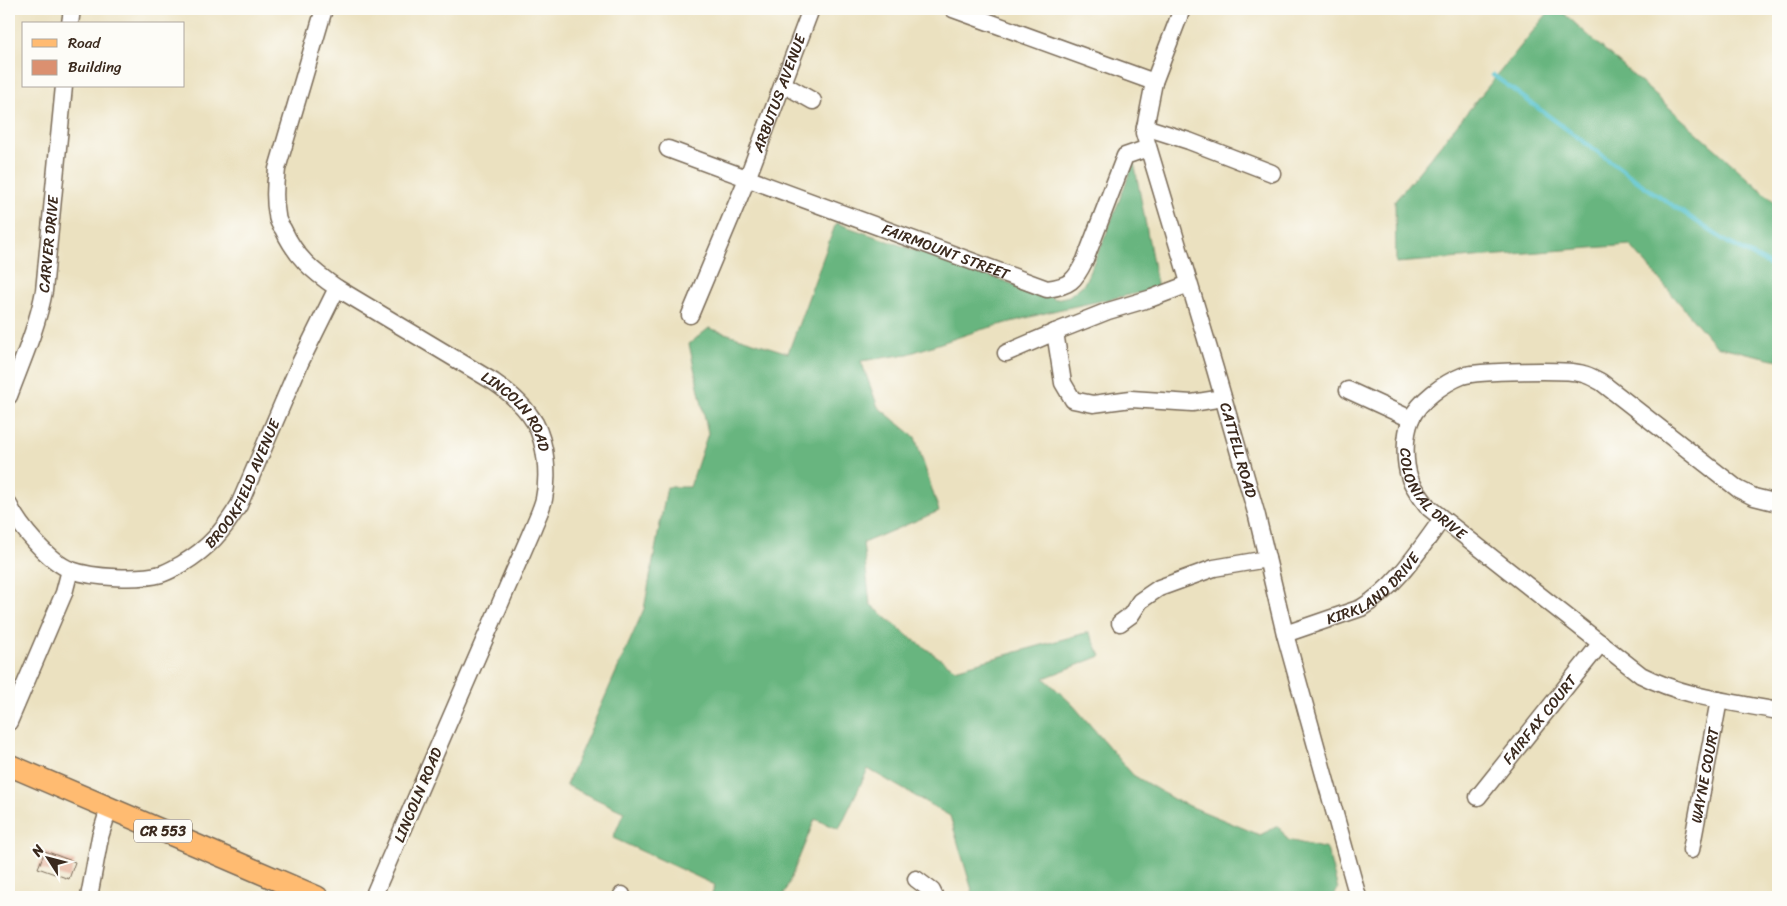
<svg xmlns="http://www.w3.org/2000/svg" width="1787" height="906" font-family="Sriracha,sans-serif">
<rect width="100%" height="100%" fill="#fdfcf7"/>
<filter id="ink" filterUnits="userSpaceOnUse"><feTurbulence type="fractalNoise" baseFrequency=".02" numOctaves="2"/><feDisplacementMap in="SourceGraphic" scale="10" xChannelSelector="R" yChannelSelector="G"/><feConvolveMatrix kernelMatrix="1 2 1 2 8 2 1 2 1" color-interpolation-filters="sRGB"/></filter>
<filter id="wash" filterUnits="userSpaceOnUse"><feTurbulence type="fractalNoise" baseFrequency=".0096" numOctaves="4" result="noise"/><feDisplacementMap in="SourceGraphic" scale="20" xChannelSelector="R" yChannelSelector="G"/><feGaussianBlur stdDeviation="1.12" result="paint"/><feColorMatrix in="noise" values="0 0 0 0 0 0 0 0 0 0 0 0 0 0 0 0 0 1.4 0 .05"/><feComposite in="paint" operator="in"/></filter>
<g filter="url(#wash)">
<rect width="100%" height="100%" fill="#ebe1c0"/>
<g fill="#67b57f" stroke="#51704e">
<path d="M1551,9H1559L1778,205V360L1716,346L1630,245L1396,263L1395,201Z"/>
<path d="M1134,162L1158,289L1057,310L980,330L908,354L861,361L878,407L915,437L939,511L863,543L870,604L908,636L955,669L1089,632L1101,656L1044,678L1073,705L1133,775L1175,800L1260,835L1278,826L1288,840L1327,849L1338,889L1333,897H974L950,816L868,769L839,829L815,819L783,897H711L715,885L613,838L624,812L566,785L644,609L667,487H690L708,433L689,344L709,328L788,353L836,223L1056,299L1069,296L1084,284L1105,237Z"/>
</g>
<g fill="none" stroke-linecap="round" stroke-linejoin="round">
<path stroke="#56c2ce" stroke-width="4.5" d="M1493,75L1644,186L1727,242L1778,269"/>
</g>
<g id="blocks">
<path fill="#db9070" d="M45,851L75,862L69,879L38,868Z"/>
</g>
</g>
<g filter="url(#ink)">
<use href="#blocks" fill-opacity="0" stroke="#796a57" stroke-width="1"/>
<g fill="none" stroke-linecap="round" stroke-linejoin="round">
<defs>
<g id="minor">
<path id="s1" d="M324,9L277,169C275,184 274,200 277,215C277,220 280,225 283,229C296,257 312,271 337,288L494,382C510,393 525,406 535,423C546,444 549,475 544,499C542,508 537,518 533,528L373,897"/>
<path d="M953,9L1154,82"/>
<path id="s2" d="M1182,9L1154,82L1144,133L1215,369L1257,516L1285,634L1358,897"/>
<path d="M70,24L72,9"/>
<path d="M783,84L813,101"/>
<path d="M1145,127L1189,141L1272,173"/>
<path id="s3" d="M668,149L1047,289C1070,286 1075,281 1085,260L1125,156L1148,148"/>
<path id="s4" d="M690,315L747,179L811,9"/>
<path d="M1055,332L1108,311L1152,298L1189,284"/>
<path d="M1006,353L1055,332L1063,383L1073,400L1093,404L1131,399L1192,403L1223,398"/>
<path d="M1348,390L1411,419"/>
<path id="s5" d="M9,396C22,361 37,328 44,291L64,86"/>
<path id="s6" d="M1778,503L1754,497L1738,489L1601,382C1595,379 1589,375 1583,374C1569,369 1476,371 1462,376C1444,383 1419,401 1411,419C1404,436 1404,463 1410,479C1415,490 1422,499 1429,508L1641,675C1684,697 1732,702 1778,711"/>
<path id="s7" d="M9,505C19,526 49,562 71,570C93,578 139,580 161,574C168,572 176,567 182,564C209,548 223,531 239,505L300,363L337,288"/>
<path d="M1120,623L1131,615L1140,601L1159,588L1214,568L1267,559"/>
<path id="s8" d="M1285,634L1361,608C1396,587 1418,552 1442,519"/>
<path d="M9,722L64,593L70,570"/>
<path id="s9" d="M1478,797L1601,643"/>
<path id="s10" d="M1691,850L1719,700"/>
<path d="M916,879L932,891L935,897"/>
<path d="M89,897L100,837L109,808"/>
<path d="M621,897L622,895"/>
</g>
<path id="major" d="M9,765L317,897"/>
</defs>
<use href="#minor" stroke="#796a57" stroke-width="19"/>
<use href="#major" stroke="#796a57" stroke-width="24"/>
<use href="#minor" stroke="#fff" stroke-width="16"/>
<use href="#major" stroke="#ffbb71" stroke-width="21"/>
</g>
</g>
<g text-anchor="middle" stroke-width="5" stroke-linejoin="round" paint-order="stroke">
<rect fill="#fdfcf7" stroke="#75695f" stroke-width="1" x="134" y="819.5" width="58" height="23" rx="4"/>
<g font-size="14" font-weight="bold" fill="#3b2a1e">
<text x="163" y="836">CR 553</text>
</g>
<g font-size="15" fill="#3b2a1e" stroke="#fdfcf7">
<text dy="5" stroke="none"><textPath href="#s4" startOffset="239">ARBUTUS AVENUE</textPath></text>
<text dy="5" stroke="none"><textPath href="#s5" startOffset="158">CARVER DRIVE</textPath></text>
<text dy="5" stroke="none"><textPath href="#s3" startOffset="296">FAIRMOUNT STREET</textPath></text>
<text dy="5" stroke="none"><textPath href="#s1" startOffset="530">LINCOLN ROAD</textPath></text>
<text dy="5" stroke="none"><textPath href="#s2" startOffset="461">CATTELL ROAD</textPath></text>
<text dy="5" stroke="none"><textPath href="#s7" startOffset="309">BROOKFIELD AVENUE</textPath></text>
<text dy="5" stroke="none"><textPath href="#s6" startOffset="511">COLONIAL DRIVE</textPath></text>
<text dy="5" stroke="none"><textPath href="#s8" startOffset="101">KIRKLAND DRIVE</textPath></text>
<text dy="5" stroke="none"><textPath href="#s9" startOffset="99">FAIRFAX COURT</textPath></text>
<text dy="5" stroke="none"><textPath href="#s10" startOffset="76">WAYNE COURT</textPath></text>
<text transform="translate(418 795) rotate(-67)" y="5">LINCOLN ROAD</text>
</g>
</g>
<rect width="1787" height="906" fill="none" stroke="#fdfcf7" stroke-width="30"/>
<rect x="22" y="22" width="162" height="65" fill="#fdfcf7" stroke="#afa8a0"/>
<rect x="32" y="39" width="25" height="8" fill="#ffbb71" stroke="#afa8a0"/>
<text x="68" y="48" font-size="15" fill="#3b2a1e">Road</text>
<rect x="32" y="60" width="25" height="15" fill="#db9070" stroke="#afa8a0"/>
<text x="68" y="72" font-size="15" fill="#3b2a1e">Building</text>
<g transform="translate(48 858) rotate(306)" stroke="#fdfcf7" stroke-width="4" paint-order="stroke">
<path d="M0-4L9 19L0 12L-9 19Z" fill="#3b2a1e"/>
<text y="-8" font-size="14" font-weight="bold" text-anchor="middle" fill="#3b2a1e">N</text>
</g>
</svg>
